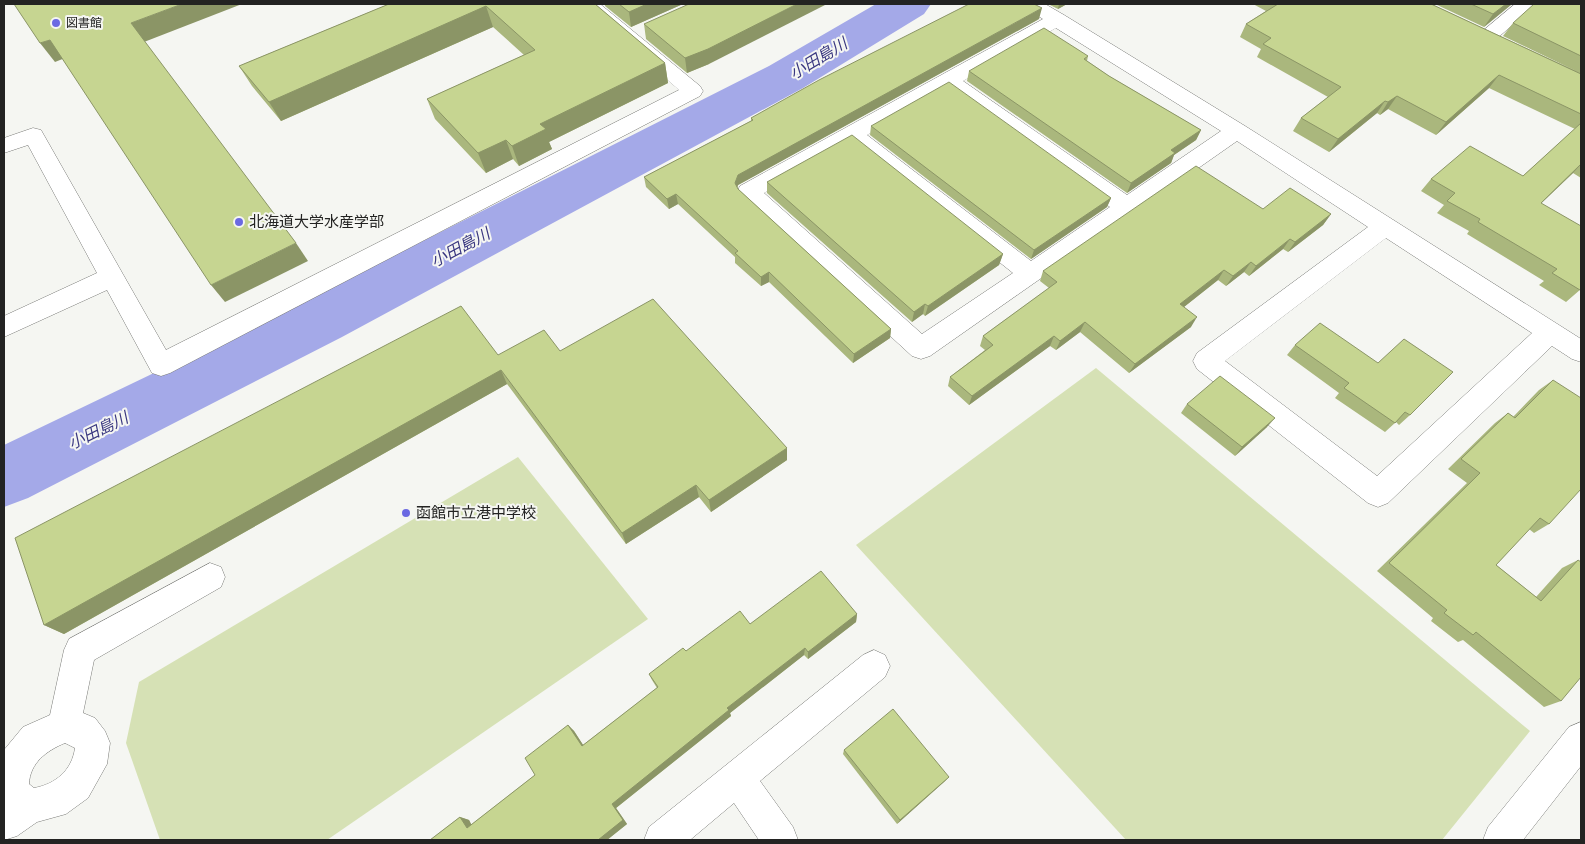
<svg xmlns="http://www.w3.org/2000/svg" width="1585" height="844" font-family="Overpass,'Noto Sans JP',sans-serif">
<rect width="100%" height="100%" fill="#f5f6f2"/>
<g fill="#d6e1b5">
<path d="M1096,368L1530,731L1442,840H1126L856,545Z"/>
<path d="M518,457L648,619L327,840H160L126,743L139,682Z"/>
</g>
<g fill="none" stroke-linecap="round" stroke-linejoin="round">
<path fill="#a4a9e8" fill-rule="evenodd" d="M876,4H931L924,14L803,88L342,337L28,498L4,507V445L300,303L769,66Z"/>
<defs>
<g id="minor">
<path d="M580,4H600L700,86L703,91L700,96L170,373L161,376L152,373L107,290L4,337V316L97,273L28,145L4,153V138L33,128L41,130L166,350L679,90Z"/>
<path d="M1023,4H1045L1064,15L1245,126L1581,339V362L1572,359L1552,346L1388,503L1378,507L1368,503L1197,369L1193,361L1197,353L1368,227L1237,141L930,356L921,359L912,356L740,198L737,192L740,186L1043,19L1025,8ZM1056,28L1221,131L1127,195L963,81ZM947,89L1110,207L1031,261L867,135ZM851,144L1013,273L922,334L764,193ZM1386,238L1532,333L1377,476L1225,361Z"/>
<path d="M1515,4H1536L1493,42L1486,44L1479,42L1476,38L1479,34Z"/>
<path d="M210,563L221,567L225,577L221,587L94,660L83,713L95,718L105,731L110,743L107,764L88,798L66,814L37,822L17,836L4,840V750L23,727L50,715L64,650L69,639ZM65,743L75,748C72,770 56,784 34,788L29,784C30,763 46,751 65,743Z"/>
<path d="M874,650L885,655L890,666L885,677L760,781L793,827L798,840H759L734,803L690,840H644L649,827L863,655Z"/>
<path d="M1581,722V766L1523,840H1483L1488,827L1569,727Z"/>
</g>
</defs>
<use href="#minor" stroke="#7a7b78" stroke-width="1"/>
<use href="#minor" fill="#fff" fill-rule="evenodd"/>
</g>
<g fill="#aab77d">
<path d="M389,4H595L665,63L668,83L549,142L552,149L519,166L513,159L486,173L435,119L427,99L524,55L493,27L281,121L252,86L239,66Z"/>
<path d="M605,4H683L631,27L605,6Z"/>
<path d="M1048,4H1067L1058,9Z"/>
<path d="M1253,4H1431L1576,71L1503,36L1513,23L1581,4V178L1573,173L1541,203L1581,289L1566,302L1539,285L1544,281L1467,234L1469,231L1437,213L1444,205L1421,191L1431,179L1523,176L1575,129L1489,88L1436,135L1388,109L1380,115L1377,113L1329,152L1293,131L1301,118L1328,97L1257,57L1261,49L1240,37L1246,24L1266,11Z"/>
<path d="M1435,4H1512L1484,27Z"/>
<path d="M1039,19L738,185L737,188L738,189L891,329L890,338L853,363L769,282L761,286L735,263V257L678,204L669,209L646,187L644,177L751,121V118Z"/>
<path d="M644,24L709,64L687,73L646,39Z"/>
<path d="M1088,56L1087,61L1109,76L1201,130L1196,140L1174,155L1171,163L1127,193L967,81L969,71Z"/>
<path d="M871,126L1111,198L1107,207L1031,259L870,135Z"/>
<path d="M767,182L1003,254L999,265L925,316L923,314L912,322L767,193Z"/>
<path d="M1263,209L1331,214L1323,225L1288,252L1283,249L1249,276L1244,272L1226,286L1218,280L1184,307L1191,327L1129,373L1080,332L1056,350L1050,346L969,405L948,386L950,377L985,350L980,346L983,336L1049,288L1040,281L1043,271Z"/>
<path d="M1295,345L1410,415L1399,425L1396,422L1385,432L1335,398L1339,393L1287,355Z"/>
<path d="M498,355L787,448V460L711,512L699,497L626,544L507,384L64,634L44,625Z"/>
<path d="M1553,380L1549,524L1534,533L1529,529L1496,565L1536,597L1562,568L1578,560L1561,701L1544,707L1463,640L1458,642L1431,621L1433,618L1377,571L1467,483L1448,469L1495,423L1508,413L1513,417L1539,390Z"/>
<path d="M1187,404L1267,427L1235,456L1181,413Z"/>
<path d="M857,614L856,622L808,659L804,655L730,713L731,716L616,808L627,824L607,840H430L460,817L469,820L471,825L535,775L568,725L574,731L583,745L657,688L652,680L649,674L686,651L750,624Z"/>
<path d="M844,750L949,777L945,781L897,824L843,754Z"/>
</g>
<g fill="#8b9566">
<path d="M182,4H242L144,42L131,23Z"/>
<path d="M647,4H683L631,27L629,12Z"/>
<path d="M797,4H827L709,64L687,73L685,58Z"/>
<path d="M1059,4H1067L1058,9Z"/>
<path d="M1506,4H1512L1484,27L1493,14Z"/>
<path d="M486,6L493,27L281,121L269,102Z"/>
<path d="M1042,8L1039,19L738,185L735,193V183L738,175Z"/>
<path d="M50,40L65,58L55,62L40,43Z"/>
<path d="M665,63L668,83L549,142L552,149L519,166L512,146L540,124Z"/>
<path d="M1499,75L1489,88L1436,135L1446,122Z"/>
<path d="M1397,96L1388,109L1380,115L1388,102Z"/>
<path d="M1385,101L1377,113L1329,152L1338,139Z"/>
<path d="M1201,130L1196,140L1174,155L1171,163L1127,193L1131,183L1171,150Z"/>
<path d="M506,140L513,159L486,173L478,153Z"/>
<path d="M1581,164L1573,173L1529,215L1541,203Z"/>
<path d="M676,194L678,204L669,209L667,199Z"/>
<path d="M1111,198L1107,207L1031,259L1034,250Z"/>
<path d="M1331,214L1323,225L1288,252L1295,242Z"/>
<path d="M1290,239L1283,249L1249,276L1256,266Z"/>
<path d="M296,243L308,261L225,302L211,285Z"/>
<path d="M1003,254L999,265L925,316L928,306Z"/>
<path d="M1251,262L1244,272L1226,286L1233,276Z"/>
<path d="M1224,270L1218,280L1175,314L1180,304Z"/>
<path d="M769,272V282L761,286V277Z"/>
<path d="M925,304L923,314L912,322L914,312Z"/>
<path d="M1197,317L1191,327L1129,373L1135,364Z"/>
<path d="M1085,322L1080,332L1056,350L1060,341Z"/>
<path d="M891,329L890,338L853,363L854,354Z"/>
<path d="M1054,336L1050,346L969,405L972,396Z"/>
<path d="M501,370L507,384L64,634L44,625Z"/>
<path d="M1275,418L1267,427L1235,456L1242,447Z"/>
<path d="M787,448V460L711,512L709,500Z"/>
<path d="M696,485L699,497L626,544L622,533Z"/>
<path d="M857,614L856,622L808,659V652Z"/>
<path d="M805,648L804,655L730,713L731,716L616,808L627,824L607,840H598L612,804L727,708Z"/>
<path d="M568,725L574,731L587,751L582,746Z"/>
<path d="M949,777L945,781L897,824L900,820Z"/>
<path d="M460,817L469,820L475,831L467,828Z"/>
</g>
<g fill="#c6d591" stroke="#8b9566">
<path d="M14,4H182L131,23L296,243L211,285L50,40L40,43Z"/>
<path d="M389,4H595L665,63L540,124L546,129L512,146L506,140L478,153L427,99L535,50L486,6L269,102L239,66Z"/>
<path d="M619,4H647L629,12Z"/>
<path d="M689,4H797L708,49L685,58L644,24Z"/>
<path d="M969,4H1034L1042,8L738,175L735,183L738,189L891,329L854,354L769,272L761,277L735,253L738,251L676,194L667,199L644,177L753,120L751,118L819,80Z"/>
<path d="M1278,4H1431L1581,74V114L1499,75L1446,122L1397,96L1388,102L1385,101L1338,139L1301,118L1341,87L1263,44L1271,38L1246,24Z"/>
<path d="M1471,4H1506L1493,14Z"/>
<path d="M1534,4H1581V56L1513,23Z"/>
<path d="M1044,28L1088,56L1084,59L1109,76L1201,130L1171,150L1175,153L1131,183L969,71Z"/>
<path d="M949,82L1111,198L1034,250L871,126Z"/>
<path d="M1581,123V164L1541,203L1581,226V289L1580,290L1552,273L1557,269L1478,222L1480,219L1447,201L1455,193L1431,179L1470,146L1523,176Z"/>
<path d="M852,135L1003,254L928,306L925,304L914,312L767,182Z"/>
<path d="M1196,166L1263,209L1290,188L1331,214L1295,242L1290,239L1256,266L1251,262L1233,276L1224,270L1180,304L1197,317L1135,364L1085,322L1060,341L1054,336L972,396L950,377L993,345L983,336L1057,282L1043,271Z"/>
<path d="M653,299L787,448L709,500L696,485L622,533L501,370L44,625L15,538L461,306L498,355L544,330L560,351Z"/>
<path d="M1320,323L1378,363L1404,339L1453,372L1410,415L1405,412L1395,423L1344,388L1349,383L1295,345Z"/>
<path d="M1220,376L1275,418L1242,447L1187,404Z"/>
<path d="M1553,380L1581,398V489L1549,524L1540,518L1496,565L1541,601L1578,560L1581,562V677L1561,701L1476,632L1473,635L1444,613L1447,610L1389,563L1480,473L1461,459L1508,413L1515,418Z"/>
<path d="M821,571L857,614L808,652L805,648L727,708L729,710L612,804L623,820L598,840H430L460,817L467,828L535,775L525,758L568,725L582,746L658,687L649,674L683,648L686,651L740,611L750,624Z"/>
<path d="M893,709L949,777L900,820L844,750Z"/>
</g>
<g fill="#6b69e2" stroke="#f5f6f2" stroke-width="2">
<circle cx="56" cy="23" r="5"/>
<circle cx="239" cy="222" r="5"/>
<circle cx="406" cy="513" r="5"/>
</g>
<g text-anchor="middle" stroke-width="4" stroke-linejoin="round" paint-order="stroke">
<g font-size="12" fill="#232322" stroke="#f5f6f2" text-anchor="start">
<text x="66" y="27">図書館</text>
</g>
<g font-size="15" fill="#232322" stroke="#f5f6f2" text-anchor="start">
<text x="249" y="227">北海道大学水産学部</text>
<text x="416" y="518">函館市立港中学校</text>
</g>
<g font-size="16" font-style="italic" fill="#393780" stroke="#f5f6f2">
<text transform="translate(818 58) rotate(-31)" y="6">小田島川</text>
<text transform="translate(460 247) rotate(-28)" y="6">小田島川</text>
<text transform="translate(98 430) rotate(-26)" y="6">小田島川</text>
</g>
</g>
<rect width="1585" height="844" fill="none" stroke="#232322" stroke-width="10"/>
</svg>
